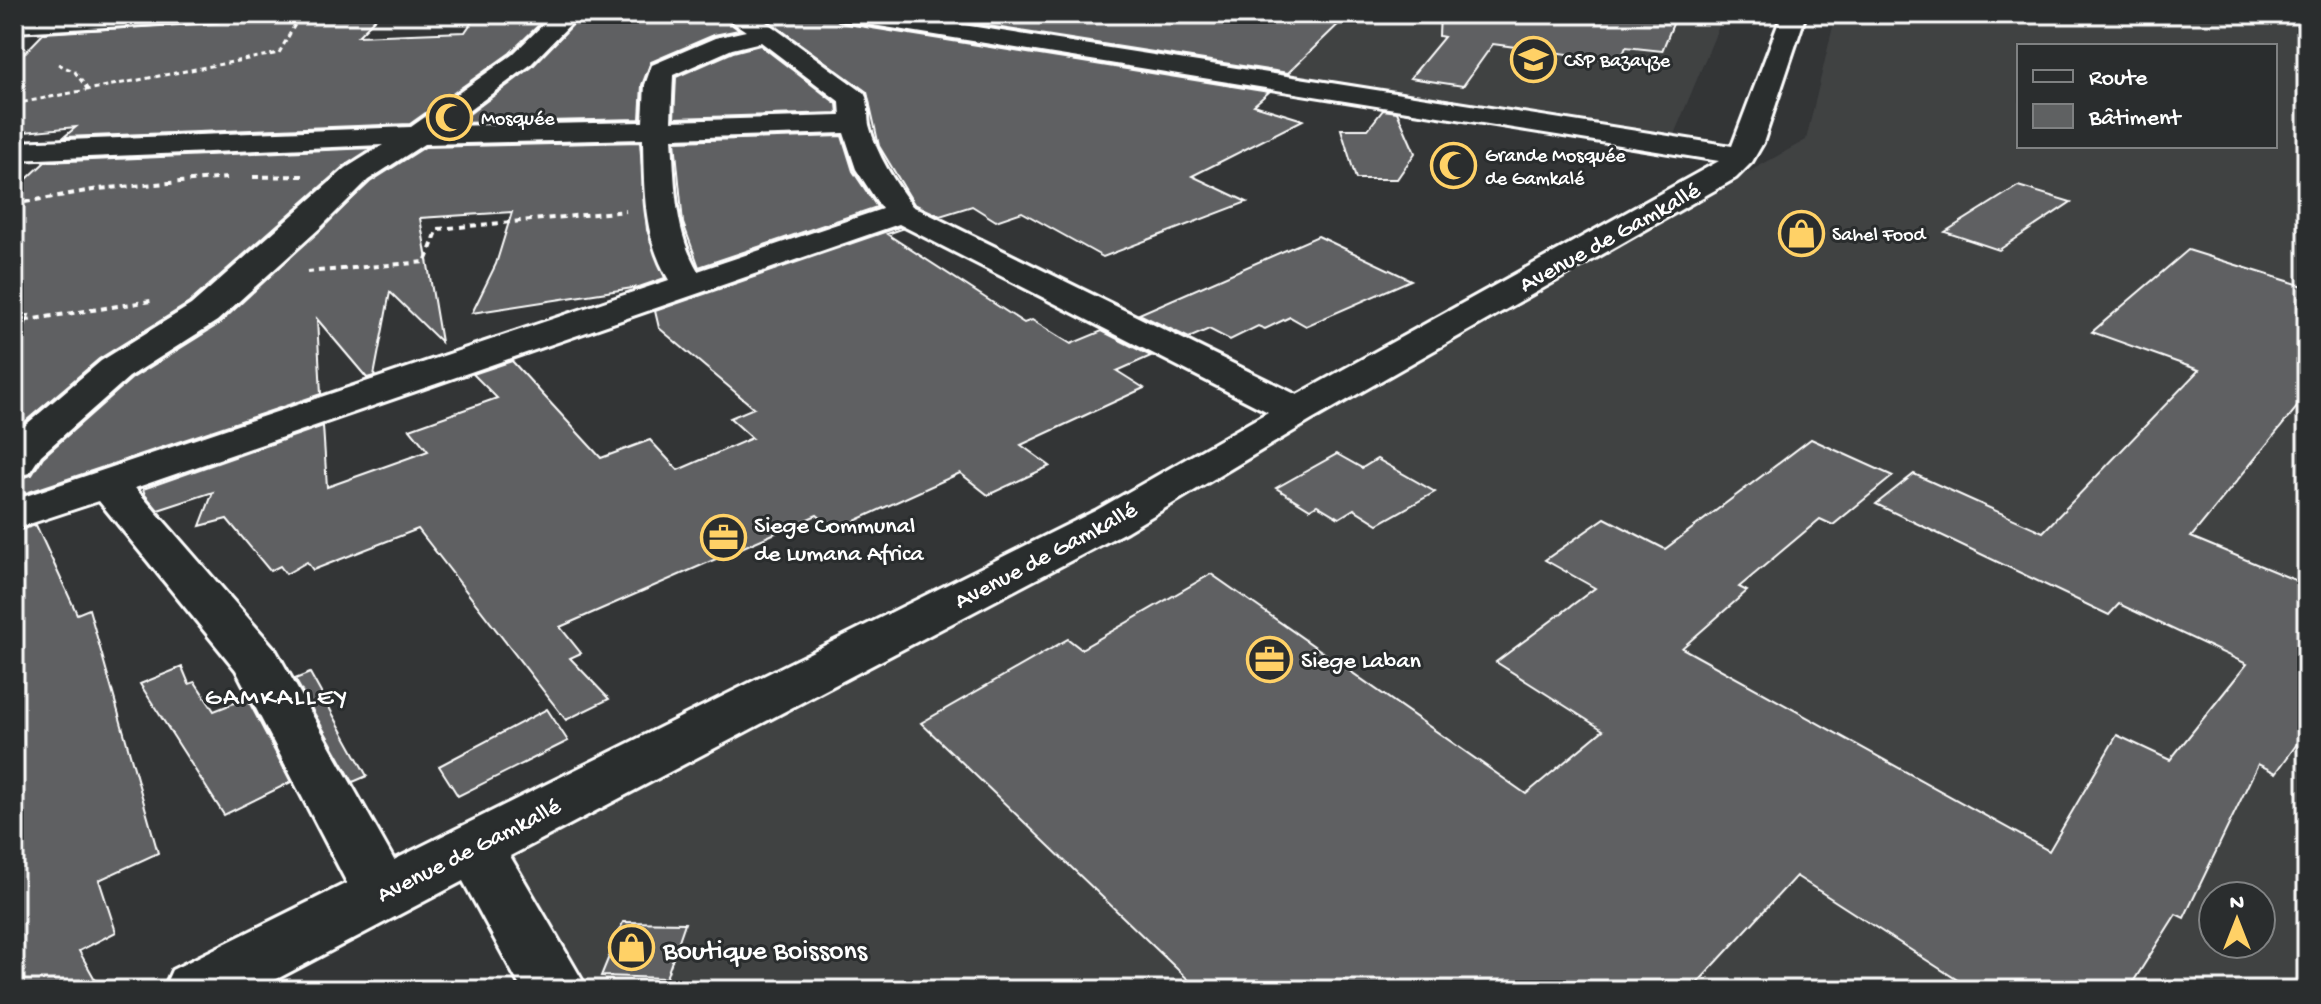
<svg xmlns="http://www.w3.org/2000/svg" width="2321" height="1004" font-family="'Gochi Hand',sans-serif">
<rect width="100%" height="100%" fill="#333536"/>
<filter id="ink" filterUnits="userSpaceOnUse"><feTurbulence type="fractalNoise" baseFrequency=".0125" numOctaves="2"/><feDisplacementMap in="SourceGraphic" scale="16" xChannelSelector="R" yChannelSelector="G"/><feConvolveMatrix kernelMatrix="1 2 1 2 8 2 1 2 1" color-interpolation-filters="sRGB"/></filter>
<g filter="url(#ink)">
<g fill="#404243" fill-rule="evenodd">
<path d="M890,14H1724L1673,137Z"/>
<path d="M1836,14H2307V990H530L464,883L1806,140ZM2019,46H2275V146H2019ZM2213,896H2261V944H2213Z"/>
</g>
<g fill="#5f6162" stroke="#fff" stroke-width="2">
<path d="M344,14H380L358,36L465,32L474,19L549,15L510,53L410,124L64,137L76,127L14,133V64L44,33Z"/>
<path d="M583,14H718L739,30L714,35L651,62L642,85L640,119L457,123L532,67Z"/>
<path d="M759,14H833L838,21L847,24L1269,92L1254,105L1303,120L1192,176L1247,202L1103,257L1022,212L996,221L972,206L940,216L914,204L879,146L867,92Z"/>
<path d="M912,14H1349L1288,73Z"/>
<path d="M1440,14H1677L1662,51L1626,47L1620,61L1493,44L1463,86L1410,78L1444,37L1439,36Z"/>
<path d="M760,45L837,104L838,113L674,118L676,77L733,52Z"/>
<path d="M1383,110L1397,112L1415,153L1397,179H1356L1341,129H1368Z"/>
<path d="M842,136L853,171L877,207L699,267L683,223L675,141Z"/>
<path d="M640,142L647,230L665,278L639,287L472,313L496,264L512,212L420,218L441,342L390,292L374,376L367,378L317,319L321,394L14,497V480L32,475L43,457L131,379L219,324L370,182L425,147Z"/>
<path d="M372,148L344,166L189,303L99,359L14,431V359L29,315L14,317V191L45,162Z"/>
<path d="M2018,186L2071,202L1999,250L1945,232Z"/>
<path d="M899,227L902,229L887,234L1024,323L1032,320L1071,344L1102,331L1151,356L1117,371L1144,388L1021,445L1050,466L988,495L960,473L835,530L817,515L560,627L581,653L570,658L609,699L566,720L418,529L313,570L307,562L286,574L280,566L270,571L227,519L200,526L213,492L158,510L145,495L143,489L323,426L327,487L428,451L410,429L497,398L473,374L512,361L601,458L650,440L678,470L752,438L730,418L754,408L659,328L655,311Z"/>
<path d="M1318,236L1411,280L1306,326L1290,317L1265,329L1258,326L1230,340L1209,329L1189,338L1139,314Z"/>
<path d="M2188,250L2307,287V395L2191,537L2307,585V730L2276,773L2258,764L2184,918L2176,914L2128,990H1973L1796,876L1691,990H1199L921,723L1068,639L1081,649L1211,574L1526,794L1603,730L1496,662L1595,588L1545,560L1605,518L1665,549L1811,439L1893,476L1833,525L1820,519L1739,587L1747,591L1682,648L2049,851L2117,735L2170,760L2247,664L2119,604L2109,615L1876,504L1914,474L2043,532L2199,370L2092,332Z"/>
<path d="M1337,454L1362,468L1377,459L1435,492L1378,524L1354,509L1339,518L1317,505L1310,509L1276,488Z"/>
<path d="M36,525L77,614L89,609L158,853L99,880L116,932L79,951L101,990H14V532Z"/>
<path d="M182,667L189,684L195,682L214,711L247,698L291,782L224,815L140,684Z"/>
<path d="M310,673L367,776L353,782L295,679Z"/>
<path d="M547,709L568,741L458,796L439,766Z"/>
<path d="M623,922L685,923L666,978L601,976Z"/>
</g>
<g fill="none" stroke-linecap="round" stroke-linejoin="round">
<defs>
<g id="minor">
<path d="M84,14H228L224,19L216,21L14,32V18Z"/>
<path d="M554,14H580L530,65L448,126L643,122L645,85L652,65L715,38L746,31L721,14H752L762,19L864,93C870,103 867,114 869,125C877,156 894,181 912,206L1297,395L1719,161L848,21L840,19L836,14H893L1732,146L1782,14H1806L1763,143L1752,162L1736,178L1312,420L1127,531L510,856L588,990H522L463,881L256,990H163L172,970L347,883L236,670L99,501L14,529V500L669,280C643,237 644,188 643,139L424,144L368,180L322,226L217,321L129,377L41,455L29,473L14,477V435L101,361L191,305L346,168L383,145L14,160V142L411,127L512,55ZM761,42L840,102L841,116L671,121L673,75L732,49ZM844,133L856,169L882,209L698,271C674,231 675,183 672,138ZM899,224L1268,412L1095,511L394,860L275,649L135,488Z"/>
</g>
</defs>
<use href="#minor" stroke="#fff" stroke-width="6"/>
<g stroke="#fff" stroke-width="3" stroke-dasharray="5 4" stroke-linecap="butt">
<path d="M58,64L75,72L88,90"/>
<path d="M14,104L279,53L301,14"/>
</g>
<g stroke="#fff" stroke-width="4" stroke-dasharray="6 5" stroke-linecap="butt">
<path d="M253,177L303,176"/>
<path d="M14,204L98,189L227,178"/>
<path d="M307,272L425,262L438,229L626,211"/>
<path d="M14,322L151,301"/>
</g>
<use href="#minor" fill="#2a2d2e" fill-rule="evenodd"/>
</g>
</g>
<defs>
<symbol id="school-ring" viewBox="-11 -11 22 22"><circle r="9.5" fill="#2a2d2e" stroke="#ffd166" stroke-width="1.5"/><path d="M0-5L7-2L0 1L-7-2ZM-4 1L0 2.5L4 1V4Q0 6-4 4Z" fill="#ffd166"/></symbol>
<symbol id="mosque-ring" viewBox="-11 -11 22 22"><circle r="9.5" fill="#2a2d2e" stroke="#ffd166" stroke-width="1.5"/><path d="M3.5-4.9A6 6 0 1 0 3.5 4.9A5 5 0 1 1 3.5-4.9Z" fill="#ffd166"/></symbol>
<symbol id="shop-ring" viewBox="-11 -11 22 22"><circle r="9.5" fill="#2a2d2e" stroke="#ffd166" stroke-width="1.5"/><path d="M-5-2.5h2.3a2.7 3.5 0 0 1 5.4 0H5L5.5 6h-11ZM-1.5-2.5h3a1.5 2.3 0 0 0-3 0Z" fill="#ffd166"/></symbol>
<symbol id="office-ring" viewBox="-11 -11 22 22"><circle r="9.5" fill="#2a2d2e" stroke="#ffd166" stroke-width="1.5"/><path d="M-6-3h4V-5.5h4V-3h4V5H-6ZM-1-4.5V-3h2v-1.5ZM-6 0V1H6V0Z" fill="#ffd166"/></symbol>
</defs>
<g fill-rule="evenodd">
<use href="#school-ring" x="1508" y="34" width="51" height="51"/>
<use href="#mosque-ring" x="424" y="92" width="51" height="51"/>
<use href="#mosque-ring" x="1428" y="140" width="51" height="51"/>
<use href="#shop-ring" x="1776" y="208" width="51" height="51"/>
<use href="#office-ring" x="698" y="512" width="51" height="51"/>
<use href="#office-ring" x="1244" y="634" width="51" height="51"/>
<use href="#shop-ring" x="606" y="922" width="51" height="51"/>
</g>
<g text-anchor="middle" stroke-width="6" stroke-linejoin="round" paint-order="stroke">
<g font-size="20" fill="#fff" stroke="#2a2d2e" text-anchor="start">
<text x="1564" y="66">CSP Bazayze</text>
<text x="481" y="124">Mosquée</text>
<text x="1485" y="161">Grande Mosquée<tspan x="1485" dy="23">de Gamkalé</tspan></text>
<text x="1832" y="240">Sahel Food</text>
</g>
<g font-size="24" fill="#fff" stroke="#2a2d2e">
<text transform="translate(1609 236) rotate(-29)" y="8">Avenue de Gamkallé</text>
<text transform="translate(1045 554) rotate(-28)" y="8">Avenue de Gamkallé</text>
<text transform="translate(468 849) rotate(-27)" y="8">Avenue de Gamkallé</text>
</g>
<g font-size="24" fill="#fff" stroke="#2a2d2e" text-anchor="start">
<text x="754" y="532">Siege Communal<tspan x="754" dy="28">de Lumana Africa</tspan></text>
<text x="1301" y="667">Siege Laban</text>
</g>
<g font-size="26" letter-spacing="2" fill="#fff" stroke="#2a2d2e">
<text x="277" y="704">GAMKALLEY</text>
</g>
<g font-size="28" fill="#fff" stroke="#2a2d2e" text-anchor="start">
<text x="663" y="958">Boutique Boissons</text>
</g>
</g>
<rect width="2321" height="1004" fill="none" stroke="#2a2d2e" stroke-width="48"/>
<rect x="24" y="24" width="2273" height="956" fill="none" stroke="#fff" stroke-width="3" filter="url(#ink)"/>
<rect x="2017" y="44" width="260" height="104" fill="#2a2d2e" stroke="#7f8182" stroke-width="2"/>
<rect x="2033" y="70" width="40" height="12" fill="#2a2d2e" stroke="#7f8182" stroke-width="2"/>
<text x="2089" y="84" font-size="24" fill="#ffffff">Route</text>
<rect x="2033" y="104" width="40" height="24" fill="#5f6162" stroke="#7f8182" stroke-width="2"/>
<text x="2089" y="124" font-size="24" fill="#ffffff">Bâtiment</text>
<g transform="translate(2237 920)"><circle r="38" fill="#2a2d2e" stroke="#7f8182" stroke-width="2"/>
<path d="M0-6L14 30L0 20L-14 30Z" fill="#ffd166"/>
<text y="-12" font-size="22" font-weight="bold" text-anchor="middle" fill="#ffffff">N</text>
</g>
</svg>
